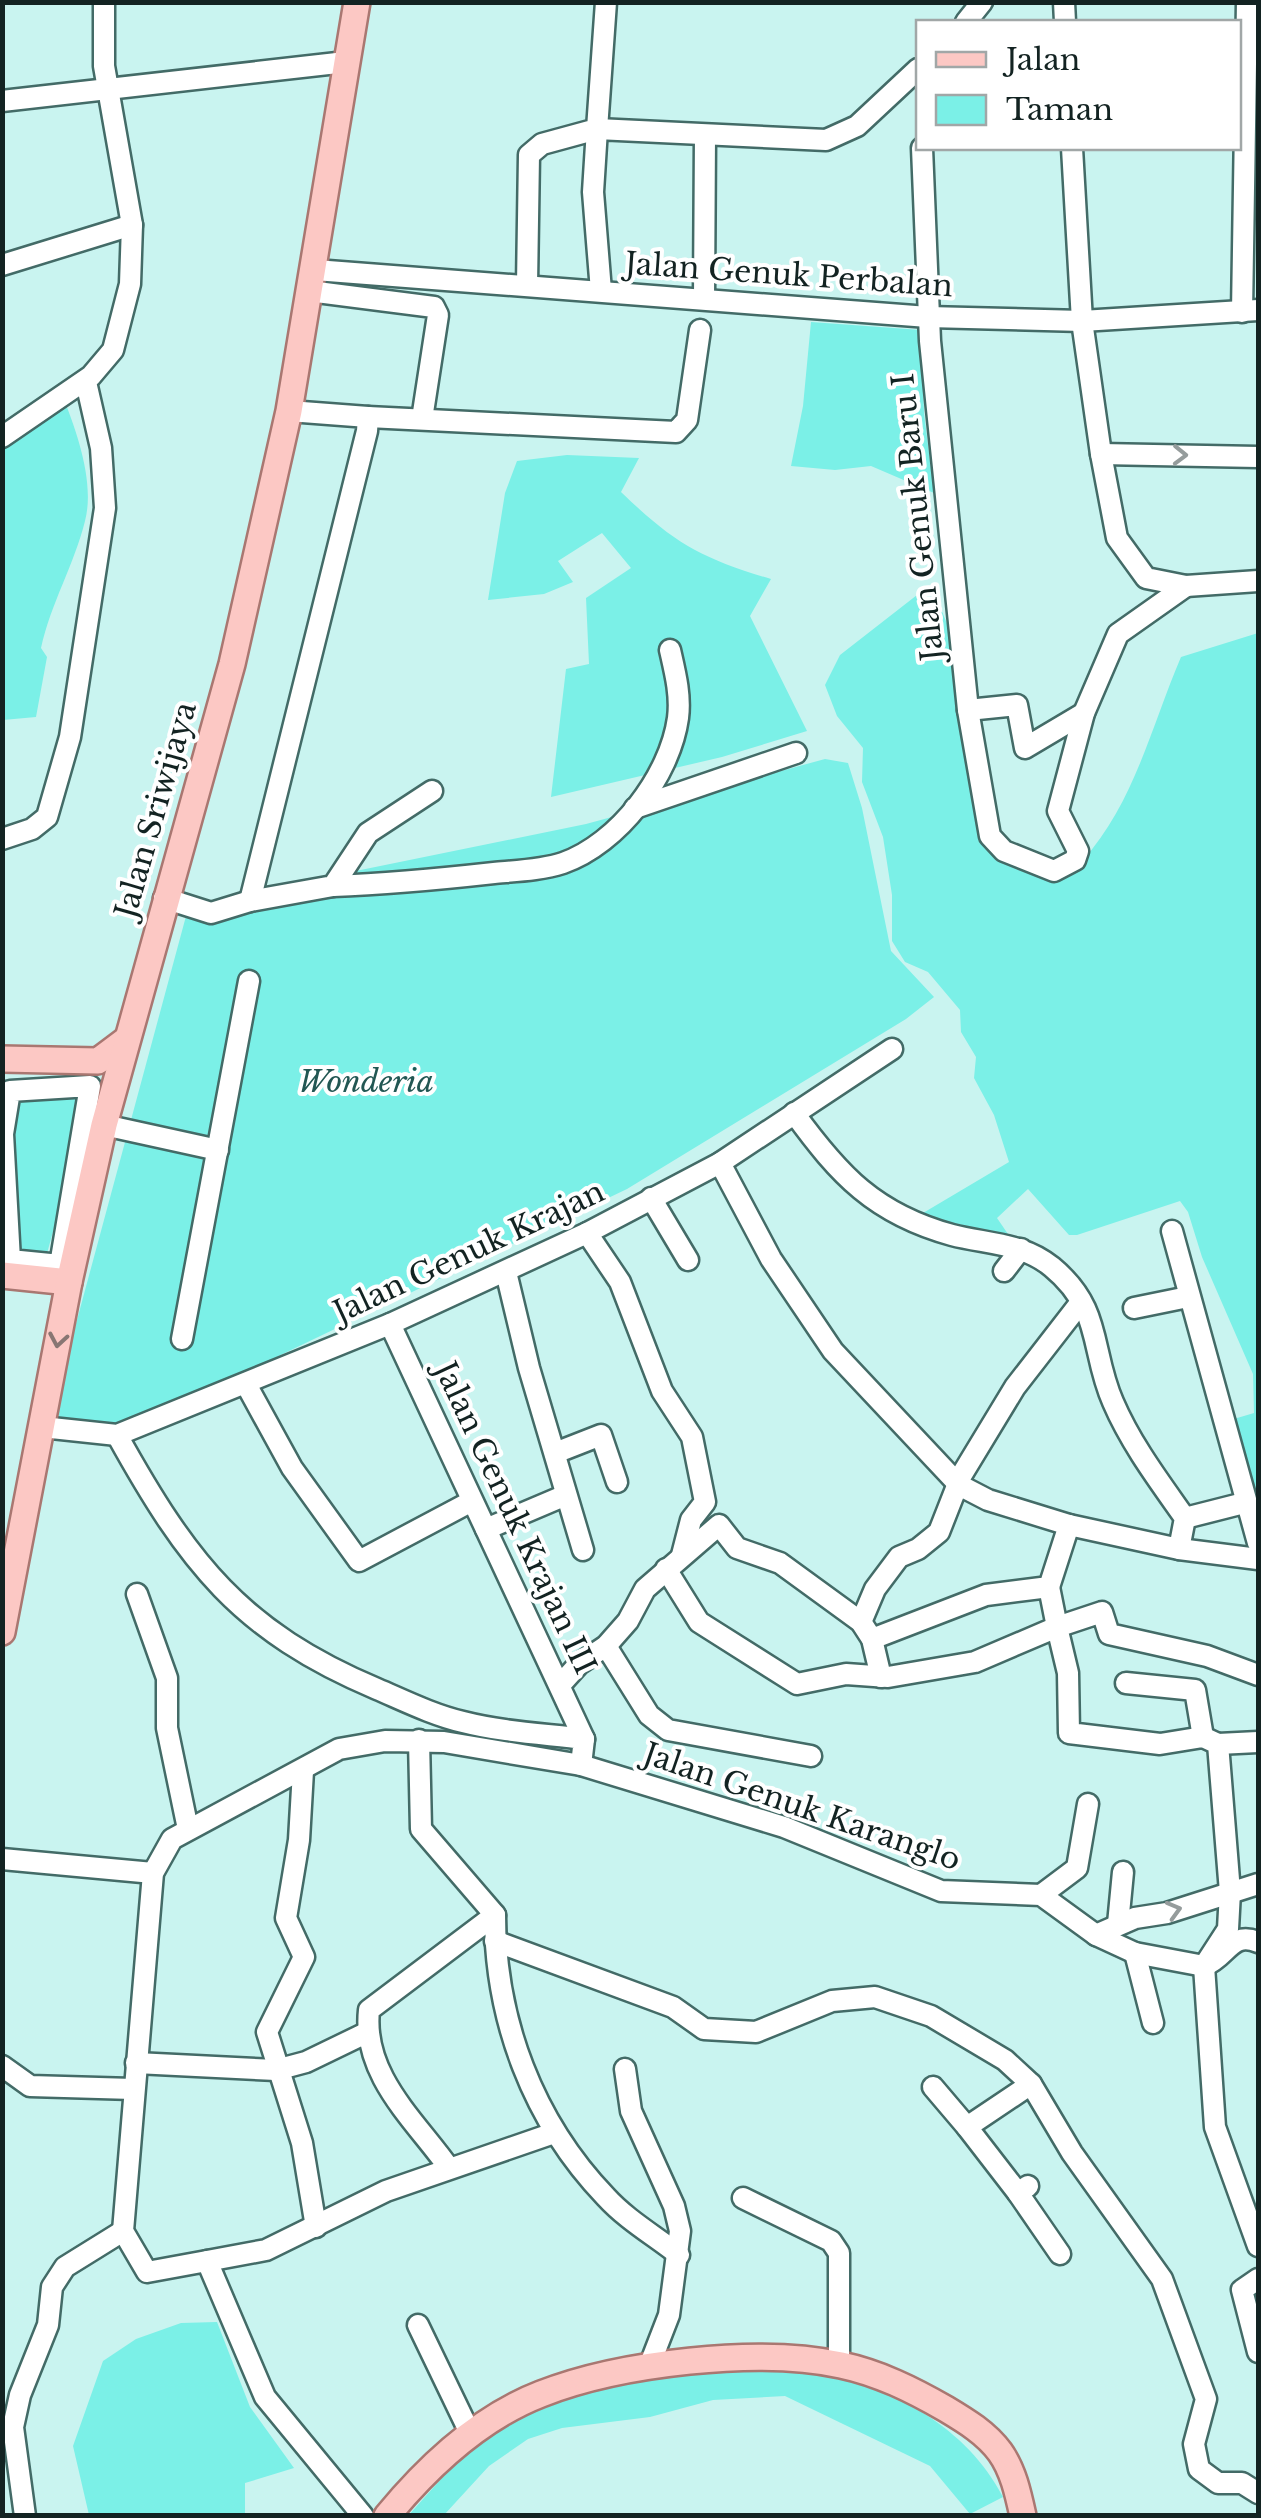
<svg xmlns="http://www.w3.org/2000/svg" width="1261" height="2518" font-family="'Libre Baskerville',serif">
<rect width="100%" height="100%" fill="#c9f4f0"/>
<g fill="#7bf0e7">
<path d="M811,322L921,330L924,413L934,493L871,466L835,470L791,466L803,406Z"/>
<path d="M63,397C77,432 95,483 85,521C74,565 51,603 41,648L47,657L36,717L3,720V436Z"/>
<path d="M567,455L639,458L621,492C674,543 700,558 771,579L750,616L807,731L722,757L551,797L566,669L589,664L586,598L631,568L602,533L558,561L573,582L544,594L488,600L505,493L517,461Z"/>
<path d="M926,588C972,638 959,744 973,807C978,827 993,844 1005,860L1082,861C1134,804 1151,727 1181,657L1258,633V1525L1227,1421L1254,1413L1253,1374L1202,1257L1188,1212L1180,1201L1077,1235H1069L1028,1189L997,1218L1010,1237L918,1216L1009,1162L994,1115L974,1078L976,1057L961,1032L960,1010L928,972L905,962L892,941V895L883,837L862,782L863,748L837,716L825,685L840,655Z"/>
<path d="M825,759L848,763L862,808L891,951L934,997L906,1019L627,1189L124,1430L50,1420L189,905L586,824Z"/>
<path d="M96,1075L43,1268L3,1262L2,1089Z"/>
<path d="M217,2322L250,2407L294,2468L245,2483V2515H89L73,2446L103,2361L136,2339L181,2323Z"/>
<path d="M750,2367C772,2368 798,2365 819,2370C894,2389 967,2427 1003,2497L970,2514L930,2466L785,2396L713,2400L650,2417L562,2428L528,2439L489,2466L444,2515L408,2516C439,2482 469,2444 509,2420C572,2380 676,2378 750,2367Z"/>
</g>
<g fill="none" stroke-linecap="round" stroke-linejoin="round">
<defs>
<g id="minor">
<path d="M1064,2L1065,22"/>
<path d="M966,22L982,2"/>
<path d="M2,101L346,62"/>
<path d="M922,148L930,341L968,710L990,836L1004,851L1054,871L1075,860L1078,851L1058,811L1084,713L1118,634L1186,586"/>
<path d="M1072,148L1082,321L1101,454L1117,538L1146,578L1186,586L1258,581"/>
<path d="M2,265L132,225"/>
<path d="M315,270L928,317L1082,321L1258,310"/>
<path d="M527,285L529,155L542,144L597,129L606,2"/>
<path d="M309,291L434,307L438,315L422,419"/>
<path d="M601,291L593,192L597,129L826,140L857,126L918,69"/>
<path d="M704,299L705,136"/>
<path d="M1242,312L1247,2"/>
<path d="M368,417L676,432L687,420L700,330"/>
<path d="M2,437L91,376L113,350L130,284L132,225L104,66V2"/>
<path d="M1101,454L1258,457"/>
<path d="M968,710L1017,705L1025,748L1084,713"/>
<path d="M635,808L796,753"/>
<path d="M2,839L32,829L47,817L70,737L105,508L101,448L86,382"/>
<path d="M333,886C387,884 440,879 494,873C516,871 542,870 563,863C618,844 670,776 678,718C681,695 675,672 670,650"/>
<path d="M164,898L211,913L250,901L333,886L368,833L432,791"/>
<path d="M250,901L367,431L368,417L289,411"/>
<path d="M90,1086L60,1265L10,1260L3,1134L10,1091Z"/>
<path d="M794,1113C839,1175 875,1214 952,1235C987,1244 1023,1243 1052,1267C1103,1309 1090,1350 1113,1402C1131,1444 1159,1481 1185,1518L1179,1549"/>
<path d="M104,1125L218,1150"/>
<path d="M720,1163L771,1259L833,1351L959,1485L988,1500L1069,1525L1179,1549L1258,1559"/>
<path d="M651,1198L688,1260"/>
<path d="M1172,1231L1258,1543"/>
<path d="M587,1233L620,1282L662,1391L692,1437L705,1502L691,1520L682,1555"/>
<path d="M1004,1271L1021,1249"/>
<path d="M506,1272L529,1368L583,1550"/>
<path d="M1134,1308L1188,1297"/>
<path d="M390,1324L584,1739"/>
<path d="M182,1339L249,981"/>
<path d="M247,1386L292,1468L359,1561L472,1501"/>
<path d="M42,1427L117,1435L390,1324L587,1233L720,1163L892,1049"/>
<path d="M117,1435C188,1563 240,1631 377,1689C405,1701 433,1715 463,1722C502,1732 544,1734 584,1739L581,1765"/>
<path d="M555,1453L601,1435L617,1482"/>
<path d="M1185,1518L1244,1503"/>
<path d="M486,1529L566,1495"/>
<path d="M666,1569L699,1622L797,1684L846,1674L888,1677L975,1662L1057,1627L1049,1587"/>
<path d="M137,1594L167,1678V1728L188,1829"/>
<path d="M861,1622L875,1589L899,1557L918,1549L939,1532L961,1476L1015,1387L1081,1302"/>
<path d="M872,1639L986,1595L1049,1587L1069,1525"/>
<path d="M606,1646L649,1715L668,1730L811,1756"/>
<path d="M1258,1675L1207,1656L1109,1634L1102,1612L1057,1627L1068,1673L1069,1733L1160,1744L1203,1737L1218,1744L1230,1892L1228,1929L1204,1966L1215,2127L1258,2246"/>
<path d="M1126,1683L1195,1690L1203,1737"/>
<path d="M560,1685L579,1664L606,1646L628,1621L645,1589L719,1525L737,1548L780,1563L861,1622L872,1639L881,1677"/>
<path d="M419,1740L421,1829L495,1915C495,2020 533,2121 606,2197C627,2220 655,2236 679,2255"/>
<path d="M1218,1744L1258,1742"/>
<path d="M303,1771L299,1840L286,1918L304,1957L267,2032L302,2143L316,2227"/>
<path d="M2,1859L153,1873"/>
<path d="M1041,1895L1077,1868L1088,1804"/>
<path d="M1118,1924L1123,1872"/>
<path d="M1096,1935L1135,1918L1167,1913L1258,1884"/>
<path d="M495,1941L673,2007L704,2029L756,2032L832,2001L875,1997L931,2016L1005,2060L1031,2084L1072,2153L1162,2279L1206,2399L1194,2444L1199,2469L1218,2483H1242L1258,2493"/>
<path d="M1135,1953L1153,2023"/>
<path d="M136,2063L276,2070L306,2062L368,2032"/>
<path d="M2,2066L30,2086L133,2089"/>
<path d="M625,2069L631,2111L674,2206L680,2231L669,2315L650,2364"/>
<path d="M933,2087L967,2127"/>
<path d="M449,2168C414,2119 362,2075 369,2010L495,1915"/>
<path d="M1028,2186L1018,2193L967,2127L1031,2084"/>
<path d="M1018,2193L1060,2254"/>
<path d="M743,2198L831,2241L839,2253V2364"/>
<path d="M207,2261L266,2250L386,2191L554,2133"/>
<path d="M1258,2279L1242,2290L1258,2352"/>
<path d="M418,2325L470,2433"/>
<path d="M25,2516L13,2427L20,2395L48,2325L52,2287L65,2267L123,2231"/>
<path d="M363,2516L265,2397L207,2261L147,2272L123,2231L153,1873L172,1839L339,1749L385,1741L444,1742L581,1765L784,1827L941,1891L1041,1895L1096,1935L1135,1953L1204,1966C1228,1957 1230,1931 1258,1942"/>
</g>
<g id="major">
<path d="M2,1059L98,1061L126,1040"/>
<path d="M2,1275L69,1282"/>
<path d="M2,1632L69,1282L104,1125L232,664L289,411L357,2"/>
<path d="M387,2516C429,2465 479,2418 541,2394C620,2363 758,2347 841,2365C879,2373 913,2390 946,2409C966,2421 986,2433 1000,2452C1013,2470 1018,2493 1023,2516"/>
</g>
</defs>
<use href="#minor" stroke="#436b67" stroke-width="25"/>
<use href="#major" stroke="#a97771" stroke-width="30"/>
<use href="#minor" stroke="#fff" stroke-width="20"/>
<use href="#major" stroke="#fcc8c4" stroke-width="25"/>
</g>
<defs><path id="oneway-chevron" d="M-2-3.5L2.5 0L-2 3.5" fill="none" stroke-width="1.6" stroke-linecap="round" stroke-linejoin="round" transform="scale(2.5)"/></defs>
<g stroke="#959c9c">
<use href="#oneway-chevron" transform="translate(1180 455) rotate(1)"/>
<use href="#oneway-chevron" transform="translate(1174 1910) rotate(-16)"/>
</g>
<use stroke="#887673" href="#oneway-chevron" transform="translate(58 1340) rotate(100)"/>
<g text-anchor="middle" stroke-width="8" stroke-linejoin="round" paint-order="stroke">
<g font-size="30" fill="#132322" stroke="#fff">
<text transform="translate(789 275) rotate(4)" y="10">Jalan Genuk Perbalan</text>
<text transform="translate(918 517) rotate(-96)" y="10">Jalan Genuk Baru I</text>
<text transform="translate(156 810) rotate(-74)" y="10">Jalan Sriwijaya</text>
<text transform="translate(469 1252) rotate(-25)" y="10">Jalan Genuk Krajan</text>
<text transform="translate(515 1518) rotate(65)" y="10">Jalan Genuk Krajan III</text>
<text transform="translate(802 1807) rotate(19)" y="10">Jalan Genuk Karanglo</text>
</g>
<g font-size="30" font-style="italic" fill="#225753" stroke="#fff">
<text x="366" y="1092">Wonderia</text>
</g>
</g>
<rect width="1261" height="2518" fill="none" stroke="#132322" stroke-width="10"/>
<rect x="916" y="20" width="325" height="130" fill="#ffffff" stroke="#a1a7a7" stroke-width="2.5"/>
<rect x="936" y="52" width="50" height="15" fill="#fcc8c4" stroke="#a1a7a7" stroke-width="2.5"/>
<text x="1006" y="70" font-size="30" fill="#132322">Jalan</text>
<rect x="936" y="95" width="50" height="30" fill="#7bf0e7" stroke="#a1a7a7" stroke-width="2.5"/>
<text x="1006" y="120" font-size="30" fill="#132322">Taman</text>
</svg>
